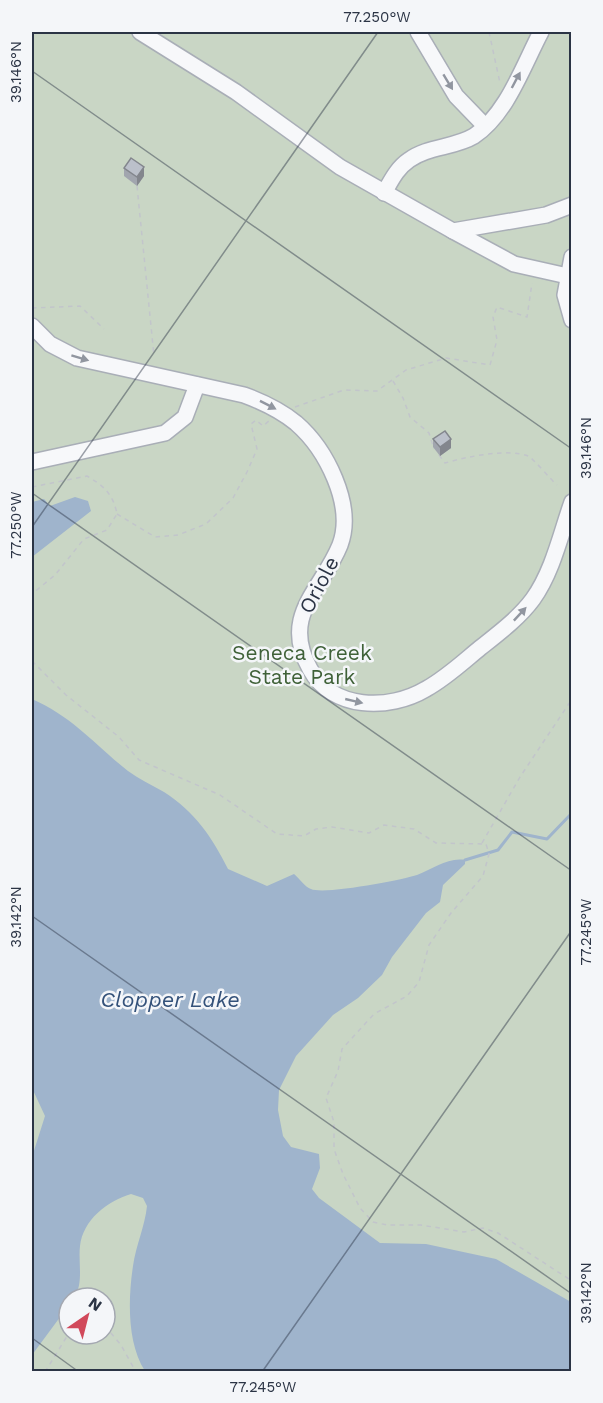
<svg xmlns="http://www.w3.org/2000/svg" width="603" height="1403" font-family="'Work Sans',sans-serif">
<rect width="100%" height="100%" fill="#e4e7ec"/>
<path fill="#c9d6c5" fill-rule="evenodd" d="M32,32H571V1371H32ZM69,1298H105V1334H69Z"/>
<g fill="#9fb4cc">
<path d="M75,497L88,501L91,511L32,557V502L44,499L50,506Z"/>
<path d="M32,699C73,717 94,744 128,771C139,779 152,785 164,792C195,812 212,837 228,869L267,886L294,874C299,878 305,887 311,889C324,895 402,880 417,875C433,869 448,857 465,860V864L443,885L440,902L426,913L392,957L382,975L358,998L333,1015L296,1056L279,1090L278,1110L283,1136L291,1147L319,1154L320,1168L312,1189L319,1198L380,1243L426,1244L496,1259L571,1302V1371H145C127,1343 128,1299 133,1266C136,1245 145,1226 147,1206L143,1198L131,1194C107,1201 83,1220 80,1246C78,1263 84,1283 74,1298H69V1305L32,1355V1157L45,1116L32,1088Z"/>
</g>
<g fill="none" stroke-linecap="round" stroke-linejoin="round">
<path stroke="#9fb4cc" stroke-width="3" d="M465,860L498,850L512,832L547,839L572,813"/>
<defs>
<g id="minor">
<path d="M140,32L236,92L340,167L453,231L546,215L572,205"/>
<path d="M418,32L456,96L485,126"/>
<path d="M384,193C391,181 397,168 409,160C428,146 454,148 474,136C507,114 523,66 541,32"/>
<path d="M453,231L514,264L572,277"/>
<path d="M572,257L565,295L572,320"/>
<path d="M32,326L50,344L77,358L244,395C263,402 280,410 296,423C326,449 355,505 340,545C322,590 280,615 310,669C332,710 389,711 426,689C446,678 463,662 480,648C499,633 519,618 533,599C553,571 561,533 572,502"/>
<path d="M32,462L165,433L185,417L197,385"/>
</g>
</defs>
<use href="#minor" stroke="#a9aeb7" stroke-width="18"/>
<g stroke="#c2c5cb" stroke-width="1.5" stroke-dasharray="4.5 4.5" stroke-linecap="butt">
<path d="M489,32L500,83"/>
<path d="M137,186L154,356"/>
<path d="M32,308L80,306L104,329"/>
<path d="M393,381L403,398L410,417L429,433L434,449"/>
<path d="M295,407L344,390L377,391L406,370L446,358L490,365L497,340L493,317L497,307L527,317L532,283"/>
<path d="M439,455L445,463C466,457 507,448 528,456C533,458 551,480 557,485"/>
<path d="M32,487L87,476C104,486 113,494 117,514L107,530L84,539L55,575L32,594"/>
<path d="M117,514L155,537L178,535L206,524L233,498L247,472L257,449L251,424L256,420L263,426L270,420"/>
<path d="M32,661L66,695L119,737L139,760L220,795L277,834L304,836L316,829L332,827L369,833L384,825L414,829L436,843L486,844L489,854L483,876L451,913L429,945L419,982L407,996L374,1014L342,1049L338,1071L326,1098L334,1122V1149L343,1174L360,1208L373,1222L387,1225H421L464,1232L483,1228L498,1233L572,1281"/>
<path d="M482,843L520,777L572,699"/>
<path d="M105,1326L121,1345L136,1372"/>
<path d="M45,1372L69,1333"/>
</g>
<use href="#minor" stroke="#f7f8fa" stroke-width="15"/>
</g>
<g fill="#a1a5ae">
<path d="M124,168L144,176L137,186L124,176Z"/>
<path d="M433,439L451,448L440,456L433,447Z"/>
</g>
<g fill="#83868d">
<path d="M144,167V176L137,186V177Z"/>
<path d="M451,439V448L440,456V447Z"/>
</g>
<g fill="#bbc0ca" stroke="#83868d" stroke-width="1.5">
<path d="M131,158L144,167L137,177L124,168Z"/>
<path d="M445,431L451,439L440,447L433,439Z"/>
</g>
<defs><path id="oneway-solid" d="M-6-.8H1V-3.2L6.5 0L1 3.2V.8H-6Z" transform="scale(1.5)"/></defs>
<g fill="#9196a0">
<use href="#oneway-solid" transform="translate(516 80) rotate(-62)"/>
<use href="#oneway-solid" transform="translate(448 82) rotate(59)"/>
<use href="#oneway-solid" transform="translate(80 358) rotate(17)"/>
<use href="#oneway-solid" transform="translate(268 405) rotate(27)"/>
<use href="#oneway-solid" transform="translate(520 614) rotate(-47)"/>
<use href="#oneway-solid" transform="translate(354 701) rotate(13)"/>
</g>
<path fill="none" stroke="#2b3445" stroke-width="1.5" stroke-opacity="0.45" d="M32,71L572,449M32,493L572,871M32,527L378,32M32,916L572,1294M32,1338L79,1372M262,1372L572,930"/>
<g text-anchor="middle" stroke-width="5" stroke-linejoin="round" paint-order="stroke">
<g font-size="21" fill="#2b3445" stroke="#f4f6f9">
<text transform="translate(319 585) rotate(-62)" y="7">Oriole</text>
</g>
<g font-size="21" fill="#3f6138" stroke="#f4f6f9">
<text x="302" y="660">Seneca Creek<tspan x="302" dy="24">State Park</tspan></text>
</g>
<g font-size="22" font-style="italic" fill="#34527a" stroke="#f4f6f9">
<text x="170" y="1007">Clopper Lake</text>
</g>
</g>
<rect width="603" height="1403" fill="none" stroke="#f4f6f9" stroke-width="66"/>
<g transform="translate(87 1316) rotate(35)"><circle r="28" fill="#f4f6f9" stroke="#a4a8b1" stroke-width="1.5"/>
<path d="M0-4.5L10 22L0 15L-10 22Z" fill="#d1495b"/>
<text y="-9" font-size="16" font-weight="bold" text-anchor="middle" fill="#2b3445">N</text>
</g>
<rect x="33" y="33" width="537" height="1337" fill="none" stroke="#2b3445" stroke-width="2"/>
<g font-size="15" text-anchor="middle" fill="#2b3445">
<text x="377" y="22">77.250°W</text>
<text transform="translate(16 72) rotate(-90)" y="5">39.146°N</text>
<text transform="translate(586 448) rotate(-90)" y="5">39.146°N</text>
<text transform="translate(16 525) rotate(-90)" y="5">77.250°W</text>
<text transform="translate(16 917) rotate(-90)" y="5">39.142°N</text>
<text transform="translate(586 932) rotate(-90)" y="5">77.245°W</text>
<text transform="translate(586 1293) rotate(-90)" y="5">39.142°N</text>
<text x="263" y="1392">77.245°W</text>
</g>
</svg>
